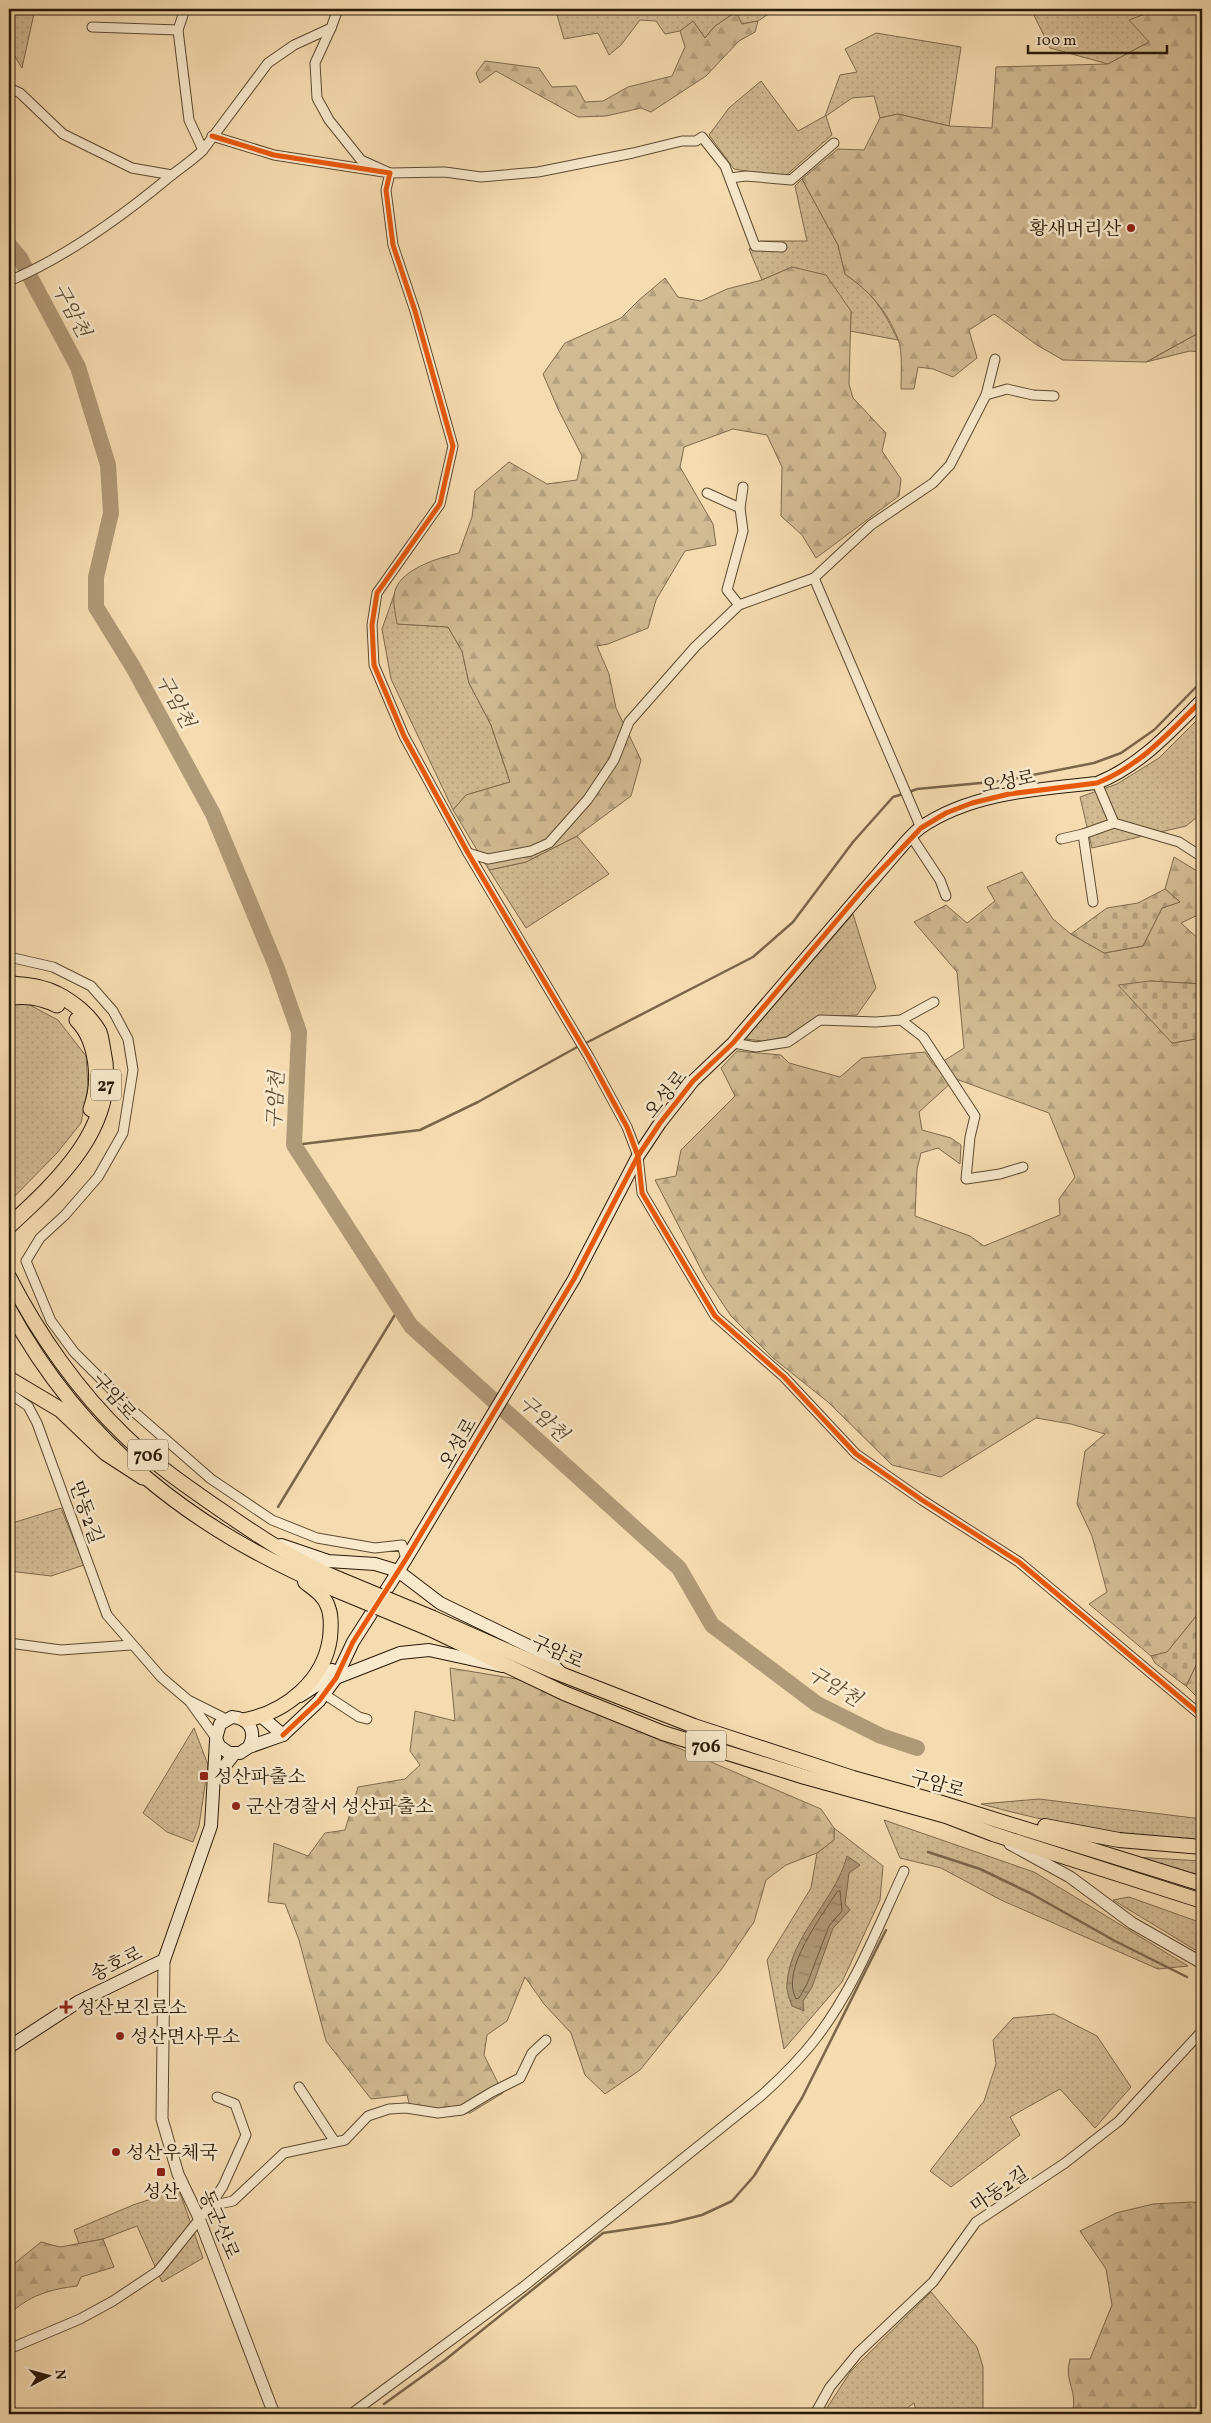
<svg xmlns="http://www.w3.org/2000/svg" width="1211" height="2423" font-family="Vollkorn,'Noto Serif KR',serif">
<defs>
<pattern id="grass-dots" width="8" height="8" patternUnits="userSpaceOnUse" patternTransform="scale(1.25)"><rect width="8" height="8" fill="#d2bb93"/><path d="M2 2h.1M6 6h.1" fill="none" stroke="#b4a07d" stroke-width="1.8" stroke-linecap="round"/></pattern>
<pattern id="forest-firs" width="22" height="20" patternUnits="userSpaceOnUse" patternTransform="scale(1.25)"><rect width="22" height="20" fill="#d2bb93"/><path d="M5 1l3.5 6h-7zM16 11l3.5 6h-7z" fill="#b4a07d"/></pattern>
<pattern id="cemetery-stones" width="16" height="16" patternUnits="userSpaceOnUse" patternTransform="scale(1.25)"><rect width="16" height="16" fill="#d2bb93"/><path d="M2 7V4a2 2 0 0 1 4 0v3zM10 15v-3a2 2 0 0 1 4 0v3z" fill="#b4a07d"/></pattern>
<pattern id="water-ripples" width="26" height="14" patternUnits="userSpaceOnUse" patternTransform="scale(1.25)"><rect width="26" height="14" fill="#b09976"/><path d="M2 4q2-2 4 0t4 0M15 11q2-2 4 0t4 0" fill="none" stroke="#8f7c5f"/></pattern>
</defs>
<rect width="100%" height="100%" fill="#f5dcb0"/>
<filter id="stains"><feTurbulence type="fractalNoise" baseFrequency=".004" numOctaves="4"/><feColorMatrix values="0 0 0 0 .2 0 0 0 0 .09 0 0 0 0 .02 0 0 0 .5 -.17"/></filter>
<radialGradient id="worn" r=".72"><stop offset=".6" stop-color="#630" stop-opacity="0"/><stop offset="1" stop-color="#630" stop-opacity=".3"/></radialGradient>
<g fill="url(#grass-dots)" stroke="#7e6a4c">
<path d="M9,9H35L22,68L9,47Z"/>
<path d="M587,9H776L758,21L741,24L736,12L715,26L705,38L693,21L680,31L665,34L656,21L640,20L621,45L609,55L598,33L564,39L557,15Z"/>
<path d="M1031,9H1158L1149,42L1108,64L1050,48Z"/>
<path d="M876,33L961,47L949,126L898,114L880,118L874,96L852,98L826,116L832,135L784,177L734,169L709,135L729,108L761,81L798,131L825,116L840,75L857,72L845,49Z"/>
<path d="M802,179L838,245L845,274C875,295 882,308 898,340L850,331L851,311L792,267L762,280L749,249L760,241H807L795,186Z"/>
<path d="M1202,331V352L1190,351L1146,362Z"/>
<path d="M394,595L398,624L448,627L462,651L469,683L491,725L510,782L466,795L453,810L391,679L382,629Z"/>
<path d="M1202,715V813L1186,826L1092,848L1080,797L1117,784L1159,758Z"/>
<path d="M577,836L609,874L526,928L489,870L526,862Z"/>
<path d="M853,914L876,988L857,1015L816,1017L786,1037L763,1041L745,1039Z"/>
<path d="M24,1002L58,1020L86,1056L88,1087L81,1123L57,1153L9,1202V1007Z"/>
<path d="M61,1508L84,1565L51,1576L9,1571V1524Z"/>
<path d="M194,1728L208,1765L199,1826L193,1842L167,1832L143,1813Z"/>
<path d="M1039,1799L1202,1819V1842C1128,1837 1053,1824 981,1804Z"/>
<path d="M884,1820L1034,1872L1188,1966L1158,1969L1001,1900L941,1868L900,1858Z"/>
<path d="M834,1828L883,1866L880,1900L842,1982L784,2049L767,1960L811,1888L817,1853L834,1840Z"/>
<path d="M1133,1857L1202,1861V1877Z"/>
<path d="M1129,1897L1202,1923V1954L1113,1900Z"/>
<path d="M1054,2014L1097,2036L1131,2087L1095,2128L1060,2089L1010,2117L1020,2135L951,2187L930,2171L984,2101L996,2064L993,2040L1013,2018Z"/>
<path d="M179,2190L203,2258L162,2282L137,2226L103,2239L79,2244L74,2230L133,2205Z"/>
<path d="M931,2292L977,2347L983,2367V2411L986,2414H917L914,2403L899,2414H823L851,2371Z"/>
</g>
<g fill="url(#forest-firs)" stroke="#7e6a4c">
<path d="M1158,9H1202V331L1146,362L1063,360L1037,345L994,314L969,330L977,358L953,377L933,369L918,367L914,389H901C901,374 903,353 898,339C887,310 869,291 845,274L838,245L802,179L838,149L864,150L880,118L898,114L949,126L992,128L996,67L1108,64L1149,42L1129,20Z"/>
<path d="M736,12L742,24L758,21L755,32L739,41L706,76L651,112L641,108L606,116L578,117L496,71L480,83L476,73L485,61L539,68L552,87L576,86L585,102L603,101L628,87L672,76L685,47L680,31L693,21L705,38L715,26Z"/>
<path d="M792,267L826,275L851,311L849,384L853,398L886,433L882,451L901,479L899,496L816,558L802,535L781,516L782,467L767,435L733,429L684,447L680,467L713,524L716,545L685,551L656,600L648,628L608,644L597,646L609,674L616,708L641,760L631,796L577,836L526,862L489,870L453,810L466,795L510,782L491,725L469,683L462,651L448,627L397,624C396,616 393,605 394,596C396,570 438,558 459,553L472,517L475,491L509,462L547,484L577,480L582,456L558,409L543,374L565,343L621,318L639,300L665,278L678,297L701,301L727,289L762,280Z"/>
<path d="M1174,857L1202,874V913L1181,923L1202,942V984L1150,981L1172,1043L1202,1038V1609L1166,1654L1151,1656L1089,1604L1107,1592L1092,1536L1077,1504L1085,1451L1105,1434L1071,1424L1036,1418L941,1477L892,1465L828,1402L773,1358L731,1316L705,1277L655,1180L676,1176L681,1150L735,1096L721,1068L737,1051L781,1055L789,1063L840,1077L862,1058L925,1052L933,1064L952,1082L919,1112L922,1130L951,1138L961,1145L960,1164L938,1148L921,1153L917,1169L915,1216L970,1236L984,1246L1060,1215L1059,1199L1075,1177L1049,1113L956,1079L942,1062L964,1048L957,972L914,922L946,905L967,923L995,901L987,887L1022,872L1053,919L1071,934L1104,953L1143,946L1162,908L1180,902L1165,889Z"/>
<path d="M1202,1653V1702L1186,1686Z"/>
<path d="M450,1668L517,1679L821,1809L834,1828V1840L817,1853L786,1865L766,1880L754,1922L721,1970L640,2070L605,2094L585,2075L571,2033L544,2004L525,1977L507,2021L487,2035L484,2055L503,2093L470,2113L410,2107L407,2095L371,2099L326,2041L299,1940L285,1904L268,1902L274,1843L308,1856L325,1833L345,1830L358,1787L405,1779L420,1765L410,1751L415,1711L455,1721Z"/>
<path d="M1192,2202L1202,2203V2414H1072C1079,2391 1063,2381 1070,2359H1090L1112,2305L1106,2269L1080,2231L1116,2213L1153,2204Z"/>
<path d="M103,2239L114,2267L81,2277L77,2286C51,2289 27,2296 9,2315V2268L41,2242L60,2247Z"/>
</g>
<g fill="url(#cemetery-stones)" stroke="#7e6a4c">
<path d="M1165,889L1180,902L1162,908L1143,946L1104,953L1071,934L1107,908L1138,903Z"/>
<path d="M1150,981L1202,984V1038L1172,1043L1118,985Z"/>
<path d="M1202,1609V1653L1186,1686L1155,1663L1151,1656L1167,1652Z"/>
</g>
<path fill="url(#water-ripples)" stroke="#7a6549" d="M847,1856L860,1865L849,1873L845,1904L850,1910L833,1928L812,1987L803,2001L804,2011L792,2006C790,2000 786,1991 787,1984C790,1935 835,1902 847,1856Z"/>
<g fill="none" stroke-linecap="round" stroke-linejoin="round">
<path stroke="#6c583e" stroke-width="1" d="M840,1891L842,1911L829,1926L807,1984L799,1998L796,1999C780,1970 821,1917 837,1892Z"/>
<g stroke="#7a6549" stroke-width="2.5">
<path d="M909,792L917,789L1002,781L1094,763L1121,753L1154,730L1202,681"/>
<path d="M584,1044L753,957L793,922L853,842L893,797L903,794"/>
<path d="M294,1145L420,1130L478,1102L579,1046"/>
<path d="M278,1507L399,1308"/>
<path d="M928,1852L980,1869L1030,1893L1115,1941L1187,1977"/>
<path d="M384,2404L445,2360L603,2233L670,2223L702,2215L732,2201L754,2176L802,2098L886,1930"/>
</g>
<path stroke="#b09976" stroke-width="16" d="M9,245L20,258L78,367L108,465L111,513L96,577V607L133,667L213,814L276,966L299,1032L294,1145L411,1326L679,1568L712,1625L817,1704L881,1736L917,1748"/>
<defs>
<g id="minor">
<path d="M185,9L178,30L189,120L203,150"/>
<path d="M92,27L178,30"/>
<path d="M331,28L315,63L317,98L329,120L361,160L390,173L445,172L481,177L538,172L633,153L682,141H696L702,137L725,166L755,246L782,247"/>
<path d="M9,88L20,93L63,134L132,168L172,175"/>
<path d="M212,136L274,155L390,173L386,190L393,245L415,311L453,446L440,504L377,593L372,625L374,665L404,736L468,853L589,1057L627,1127L638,1156L642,1193L715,1316L784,1377L856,1454L922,1500L1019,1562L1202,1716"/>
<path d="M730,178L746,176L791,180L834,143"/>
<path d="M9,281C64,258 121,217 167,179C179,169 192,161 203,150L268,63L294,45L331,28L338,9"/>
<path d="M986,395L995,359"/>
<path d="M707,493L740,508"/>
<path d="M814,578L871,525L933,483L950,465L986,395L1007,389L1033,395L1054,396"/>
<path d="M739,605L727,590L743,531L740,508L743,487"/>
<path d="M1097,783L1114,823L1179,842L1202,857"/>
<path d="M1083,834L1093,902"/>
<path d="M911,836L940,880L946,896"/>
<path d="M1061,839L1083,834L1114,823"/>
<path d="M468,853L488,859L531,851L549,843L588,799L614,760L629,722L695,647L739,605L814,578L921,828"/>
<path d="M9,957L53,967L91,986L113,1011L128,1039L133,1070L123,1133L98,1177L65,1215L40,1238L26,1261L51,1321L74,1352L133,1411L211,1479L272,1520L317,1538L375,1548L402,1545L406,1559"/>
<path d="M901,1020L923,1037L975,1116L970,1137L966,1179L1000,1174L1023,1167"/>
<path d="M733,1043L756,1047L788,1042L820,1020L876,1022L901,1020L934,1002"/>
<path d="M9,1393L28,1406L37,1423L107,1615L161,1677L188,1700L226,1719"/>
<path d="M9,1643L61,1650L131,1645"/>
<path d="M324,1694L359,1717L367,1719"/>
<path d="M190,1702L216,1738"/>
<path d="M299,2087L335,2142"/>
<path d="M210,2206L233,2201L284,2153L345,2140L368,2116L389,2109L406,2108L438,2113L462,2110L492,2092L520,2078L532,2053L546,2040"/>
<path d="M9,2349L80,2319L113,2301L158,2271L210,2206L223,2186L246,2135L235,2104L217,2097"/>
<path d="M351,2414L523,2287L762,2095C782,2077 801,2058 817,2037C855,1987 878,1927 904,1871"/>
<path d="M815,2414L830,2387L858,2353L933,2282L976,2222L1065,2163L1119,2121L1202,2031"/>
</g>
<g id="tertiary">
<path d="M1010,1844L1070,1877L1132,1923L1202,1963"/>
<path d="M164,1960L162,2119L178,2174L199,2218L274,2414"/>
</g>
<g id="secondary">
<path d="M281,1545L328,1561L375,1564L398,1571L440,1603L539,1651L561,1673"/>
<path d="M336,1678L400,1653L429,1650L502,1666"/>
<path d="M300,1696L325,1680L332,1670"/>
<path d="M262,1717L283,1735"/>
<path d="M249,1747C257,1731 249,1718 232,1717L220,1724L216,1738L219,1746L229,1753H240L249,1747L283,1735L319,1701L336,1678L353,1642L406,1559L574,1279L638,1156L660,1123L693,1081L733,1043L896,853C904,844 911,835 920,828C970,793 1038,789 1097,783C1140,766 1170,732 1202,700"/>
<path d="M214,1780L234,1754"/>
<path d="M9,2047L78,2002L164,1960L211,1826L216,1741"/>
</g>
<g id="primary">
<path d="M9,1277C38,1334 79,1392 125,1436C156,1466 195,1492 231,1517C266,1541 300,1563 339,1579"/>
<path d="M9,1309C83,1445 195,1532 336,1590"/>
<path d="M433,1618L553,1671L694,1726L853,1778L932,1800L1202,1884"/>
<path d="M430,1629L564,1693L663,1733L805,1777L946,1816L993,1834L1202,1901"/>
<path d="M245,1720C286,1712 324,1681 330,1638C331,1628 332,1616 328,1607C325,1596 314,1589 305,1582"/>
<path d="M1045,1826L1119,1840L1202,1847"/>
</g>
<g id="trunk">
<path d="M9,983C25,986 42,986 57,994C73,1002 90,1016 99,1032C101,1037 102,1045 103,1051C120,1124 58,1181 9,1226"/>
<path d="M9,998C24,994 43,998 57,1005"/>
<path d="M77,1020C98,1041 101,1083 91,1109"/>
<path d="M9,1379L61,1410L106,1453L143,1477"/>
</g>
</defs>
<use href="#minor" stroke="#5c4930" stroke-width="11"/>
<use href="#tertiary" stroke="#5c4930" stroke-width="13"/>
<use href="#secondary" stroke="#291806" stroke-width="14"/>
<use href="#primary" stroke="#291806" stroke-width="16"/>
<use href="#trunk" stroke="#291806" stroke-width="17"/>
<use href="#minor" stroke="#f8e8cc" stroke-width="9"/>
<use href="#tertiary" stroke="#f8e8cc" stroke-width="11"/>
<use href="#secondary" stroke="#f8e8cc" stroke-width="12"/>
<use href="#primary" stroke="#f5dcb0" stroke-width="14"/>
<use href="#trunk" stroke="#f5dcb0" stroke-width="15"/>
<defs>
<g id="primary-bridge">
<path d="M339,1579L433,1618"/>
<path d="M336,1590L430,1629"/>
</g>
</defs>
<use href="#primary-bridge" stroke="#291806" stroke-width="16" stroke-linecap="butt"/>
<use href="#primary-bridge" stroke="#f5dcb0" stroke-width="14"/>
<defs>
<g id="cycleway">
<path d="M212,136L274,155L390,173L386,190L393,245L415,311L453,446L440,504L377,593L372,625L374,665L404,736L468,853L589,1057L627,1127L638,1156L642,1193L715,1316L784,1377L856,1454L922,1500L1019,1562L1202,1716"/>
<path d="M283,1735L319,1701L336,1678L353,1642L406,1559L574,1279L638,1156L660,1123L693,1081L733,1043L866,886L921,828L946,813L972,803L1009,794L1097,783C1140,766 1170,732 1202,700"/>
</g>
</defs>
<use href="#cycleway" stroke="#f8e8cc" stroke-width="8"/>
<use href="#cycleway" stroke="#e8590c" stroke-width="5"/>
</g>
<g fill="#8f2418" stroke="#f8e8cc" stroke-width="2">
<circle cx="1131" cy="228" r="5"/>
<rect x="199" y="1771" width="10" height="10" rx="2.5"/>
<circle cx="236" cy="1806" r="5"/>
<path d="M63.5 1999.5h5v5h5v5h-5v5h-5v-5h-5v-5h5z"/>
<circle cx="120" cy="2036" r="5"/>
<circle cx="116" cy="2152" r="5"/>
<rect x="156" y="2167" width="10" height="10" rx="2.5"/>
</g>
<g text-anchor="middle" stroke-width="5" stroke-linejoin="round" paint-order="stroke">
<g fill="#f8e8cc" stroke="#675641" stroke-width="1">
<rect x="91" y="1069.5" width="30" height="31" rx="4"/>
<rect x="128" y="1439.5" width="40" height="31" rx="4"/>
<rect x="686" y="1730.5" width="40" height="31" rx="4"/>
</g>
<g font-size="18" font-weight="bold" fill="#291806">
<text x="106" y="1091">27</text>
<text x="148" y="1461">706</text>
<text x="706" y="1752">706</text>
</g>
<g font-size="19" fill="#291806" stroke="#f8e8cc" text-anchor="start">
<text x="1121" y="235" text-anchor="end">황새머리산</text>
<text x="214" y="1783">성산파출소</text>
<text x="246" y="1813">군산경찰서 성산파출소</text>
<text x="77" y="2014">성산보진료소</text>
<text x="130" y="2043">성산면사무소</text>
<text x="126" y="2159">성산우체국</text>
<text x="161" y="2198" text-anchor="middle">성산</text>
</g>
<g font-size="19" fill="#291806" stroke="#f8e8cc">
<text transform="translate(1008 781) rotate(-11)" y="7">오성로</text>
<text transform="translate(665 1094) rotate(-51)" y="7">오성로</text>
<text transform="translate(115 1396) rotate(49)" y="7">구암로</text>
<text transform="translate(457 1443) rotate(-60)" y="7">오성로</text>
<text transform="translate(87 1512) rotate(71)" y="7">만동2길</text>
<text transform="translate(558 1651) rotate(24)" y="7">구암로</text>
<text transform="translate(938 1783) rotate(16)" y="7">구암로</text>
<text transform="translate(116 1963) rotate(-26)" y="7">송호로</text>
<text transform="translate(999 2189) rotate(-34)" y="7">마동2길</text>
<text transform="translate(220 2224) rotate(67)" y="7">동군산로</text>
</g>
<g font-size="20" font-style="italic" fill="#5f4c33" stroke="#f8e8cc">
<text transform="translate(72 310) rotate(62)" y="7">구암천</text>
<text transform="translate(176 701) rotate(61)" y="7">구암천</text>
<text transform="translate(275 1100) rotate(-87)" y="7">구암천</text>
<text transform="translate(544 1418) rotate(42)" y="7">구암천</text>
<text transform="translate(835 1686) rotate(31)" y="7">구암천</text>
</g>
</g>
<rect width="1211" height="2423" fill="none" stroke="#f5dcb0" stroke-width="30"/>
<rect x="10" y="10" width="1191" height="2403" fill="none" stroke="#291806" stroke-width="2.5"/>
<rect x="15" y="15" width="1181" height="2393" fill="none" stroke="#291806"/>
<g transform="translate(48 2376) rotate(84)" stroke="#f8e8cc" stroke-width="4" paint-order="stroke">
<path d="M0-4L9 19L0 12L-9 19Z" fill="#291806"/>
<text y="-8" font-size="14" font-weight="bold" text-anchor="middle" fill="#291806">N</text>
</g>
<path d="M1028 45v8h139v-8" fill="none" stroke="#291806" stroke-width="2.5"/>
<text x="1036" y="45" font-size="15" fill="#291806" stroke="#f8e8cc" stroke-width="4" paint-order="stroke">100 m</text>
<rect width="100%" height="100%" filter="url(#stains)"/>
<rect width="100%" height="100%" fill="url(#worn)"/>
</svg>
